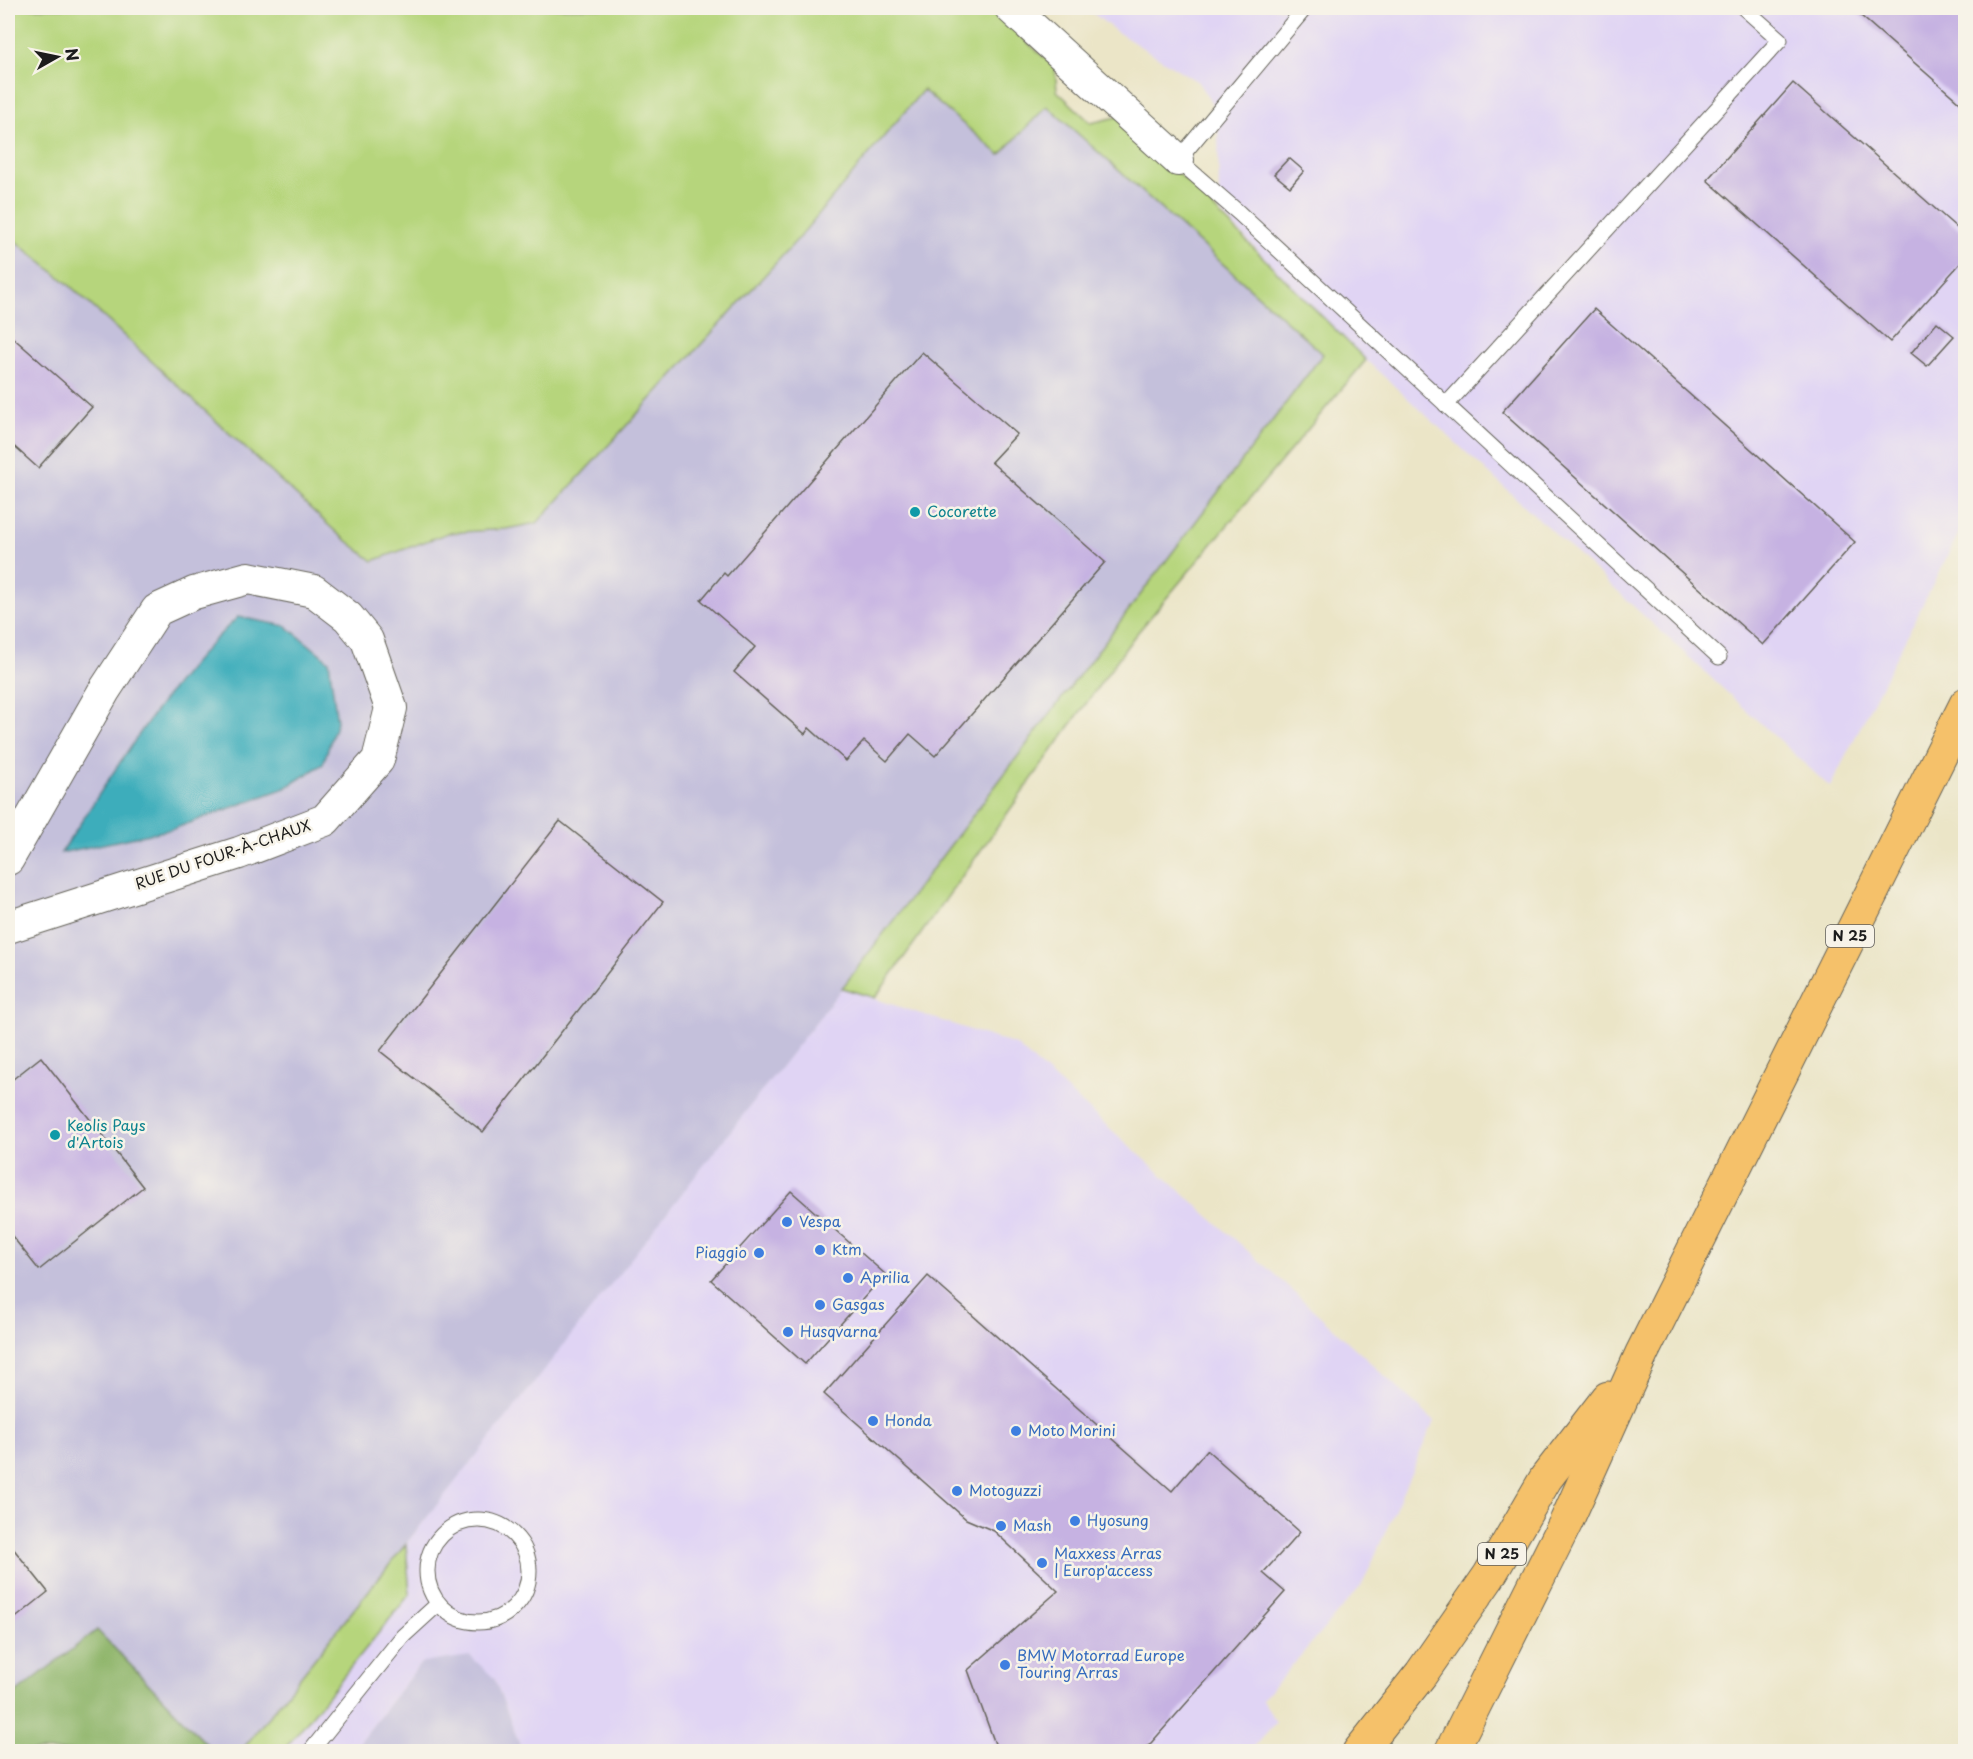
<svg xmlns="http://www.w3.org/2000/svg" width="1973" height="1759" font-family="'Playpen Sans',sans-serif">
<rect width="100%" height="100%" fill="#f7f3e8"/>
<filter id="ink" filterUnits="userSpaceOnUse"><feTurbulence type="fractalNoise" baseFrequency=".0167" numOctaves="2"/><feDisplacementMap in="SourceGraphic" scale="12" xChannelSelector="R" yChannelSelector="G"/><feConvolveMatrix kernelMatrix="1 2 1 2 8 2 1 2 1" color-interpolation-filters="sRGB"/></filter>
<filter id="wash" filterUnits="userSpaceOnUse"><feTurbulence type="fractalNoise" baseFrequency=".008" numOctaves="4" result="noise"/><feDisplacementMap in="SourceGraphic" scale="24" xChannelSelector="R" yChannelSelector="G"/><feGaussianBlur stdDeviation="1.35" result="paint"/><feColorMatrix in="noise" values="0 0 0 0 0 0 0 0 0 0 0 0 0 0 0 0 0 1.4 0 .05"/><feComposite in="paint" operator="in"/></filter>
<g filter="url(#wash)">
<rect width="100%" height="100%" fill="#ebe5c7"/>
<g fill="#e0d4f4">
<path d="M1086,8H1965V521L1830,787L1366,360L1219,211L1218,114L1198,82L1117,32Z"/>
<path d="M842,988L1016,1045L1283,1282L1434,1421L1362,1585L1262,1700L1276,1722L1250,1751H522L494,1678L421,1663L353,1751L283,1752L410,1594L406,1544Z"/>
</g>
<g fill="#c4c0db">
<path d="M923,90L1000,155L1047,106L1323,354L842,988L530,1388L241,1751H213L97,1630L8,1699V235L67,283L337,533L373,561L448,533L506,529L537,523L796,241Z"/>
<path d="M470,1656L494,1678L522,1751H353L421,1663Z"/>
</g>
<g fill="#b6d57c" stroke="#69784c" stroke-width="1.5">
<path d="M8,8H989L1055,67L1057,91L1091,123L1121,116L1366,360L1133,638L875,998L842,988L1323,354L1047,106L1000,155L923,90L796,241L537,523L506,529L448,533L373,561L337,533L67,283L8,235Z"/>
<path d="M406,1544L410,1594L283,1751H241Z"/>
</g>
<path fill="#90b66c" stroke="#566944" stroke-width="1.5" d="M97,1630L213,1751H8V1699Z"/>
<path fill="#3eadbb" stroke="#2d646c" stroke-width="1.5" d="M238,617L286,626L329,661L337,722L323,764L285,788L173,829L61,853C115,771 165,684 238,617Z"/>
<g id="blocks">
<g fill="#c6b2e2">
<path d="M1852,8H1966V108Z"/>
<path d="M1793,83L1966,236V257L1890,342L1707,180Z"/>
<path d="M1289,158L1304,171L1290,187L1274,174Z"/>
<path d="M1594,309L1855,542L1763,645L1502,412Z"/>
<path d="M1937,322L1954,336L1927,366L1911,353Z"/>
<path d="M11,336L92,407L38,468L8,441V340Z"/>
<path d="M922,352L1017,434L991,462L1105,562L935,756L910,734L887,761L864,741L846,761L809,728L805,734L734,672L755,647L701,600L724,573L727,576Z"/>
<path d="M560,821L663,902L483,1132L380,1051Z"/>
<path d="M41,1057L143,1187L39,1270L8,1231V1083Z"/>
<path d="M791,1191L885,1274L805,1364L711,1280Z"/>
<path d="M928,1276L1172,1491L1207,1450L1300,1532L1263,1573L1285,1592L1143,1752H998L968,1670L1058,1591L994,1531L966,1519L824,1394Z"/>
<path d="M8,1542L48,1592L8,1624Z"/>
</g>
</g>
</g>
<g filter="url(#ink)">
<use href="#blocks" fill-opacity="0" stroke="#646258" stroke-width="1.5"/>
<g fill="none" stroke-linecap="round" stroke-linejoin="round">
<defs>
<g id="lane">
<path d="M1305,8L1178,160L1239,213L1719,657"/>
<path d="M1446,405L1780,40L1744,8"/>
<circle cx="478" cy="1571" r="51"/>
<path d="M310,1752L403,1636L438,1604"/>
</g>
<g id="street">
<path d="M1011,8L1178,160"/>
<path d="M8,859L104,691L157,610L194,593L248,578L314,591L348,617L367,640L391,708L378,760L325,820L239,853L8,927"/>
</g>
<g id="primary">
<path d="M1359,1752L1421,1674L1489,1576L1546,1478L1608,1398"/>
<path d="M1451,1752L1566,1522L1642,1353L1966,704"/>
</g>
</defs>
<use href="#lane" stroke="#646258" stroke-width="17"/>
<use href="#street" stroke="#646258" stroke-width="34"/>
<use href="#primary" stroke="#646258" stroke-width="35"/>
<use href="#lane" stroke="#fff" stroke-width="15"/>
<use href="#street" stroke="#fff" stroke-width="32"/>
<use href="#primary" stroke="#f5c16b" stroke-width="33"/>
</g>
</g>
<g fill="#0f9aa8" stroke="#f7f3e8" stroke-width="2">
<circle cx="915" cy="512" r="6"/>
<circle cx="55" cy="1135" r="6"/>
</g>
<g fill="#3f7fe0" stroke="#f7f3e8" stroke-width="2">
<circle cx="787" cy="1222" r="6"/>
<circle cx="820" cy="1250" r="6"/>
<circle cx="759" cy="1253" r="6"/>
<circle cx="848" cy="1278" r="6"/>
<circle cx="820" cy="1305" r="6"/>
<circle cx="788" cy="1332" r="6"/>
<circle cx="873" cy="1421" r="6"/>
<circle cx="1016" cy="1431" r="6"/>
<circle cx="957" cy="1491" r="6"/>
<circle cx="1075" cy="1521" r="6"/>
<circle cx="1001" cy="1526" r="6"/>
<circle cx="1042" cy="1563" r="6"/>
<circle cx="1005" cy="1665" r="6"/>
</g>
<g text-anchor="middle" stroke-width="5" stroke-linejoin="round" paint-order="stroke">
<g fill="#f7f3e8" stroke="#5e5c59" stroke-width="1.5">
<rect x="1826" y="925" width="48" height="22" rx="4.5"/>
<rect x="1478" y="1543" width="48" height="22" rx="4.5"/>
</g>
<g font-size="14" font-weight="bold" fill="#1c1c1c">
<text x="1850" y="941">N 25</text>
<text x="1502" y="1559">N 25</text>
</g>
<g font-size="15" fill="#0d838f" stroke="#f7f3e8" text-anchor="start">
<text x="927" y="517">Cocorette</text>
<text x="67" y="1131">Keolis Pays<tspan x="67" dy="17">d'Artois</tspan></text>
</g>
<g font-size="15" fill="#1c1c1c" stroke="#f7f3e8">
<text transform="translate(223 855) rotate(-19)" y="5">RUE DU FOUR-À-CHAUX</text>
</g>
<g font-size="15" fill="#366cbe" stroke="#f7f3e8" text-anchor="start">
<text x="799" y="1227">Vespa</text>
<text x="832" y="1255">Ktm</text>
<text x="747" y="1258" text-anchor="end">Piaggio</text>
<text x="860" y="1283">Aprilia</text>
<text x="832" y="1310">Gasgas</text>
<text x="800" y="1337">Husqvarna</text>
<text x="885" y="1426">Honda</text>
<text x="1028" y="1436">Moto Morini</text>
<text x="969" y="1496">Motoguzzi</text>
<text x="1087" y="1526">Hyosung</text>
<text x="1013" y="1531">Mash</text>
<text x="1054" y="1559">Maxxess Arras<tspan x="1054" dy="17">| Europ'access</tspan></text>
<text x="1017" y="1661">BMW Motorrad Europe<tspan x="1017" dy="17">Touring Arras</tspan></text>
</g>
</g>
<rect width="1973" height="1759" fill="none" stroke="#f7f3e8" stroke-width="30"/>
<g transform="translate(57 57) rotate(81)" stroke="#f7f3e8" stroke-width="4.5" paint-order="stroke">
<path d="M0-4.5L10 22L0 15L-10 22Z" fill="#1c1c1c"/>
<text y="-9" font-size="16" font-weight="bold" text-anchor="middle" fill="#1c1c1c">N</text>
</g>
</svg>
